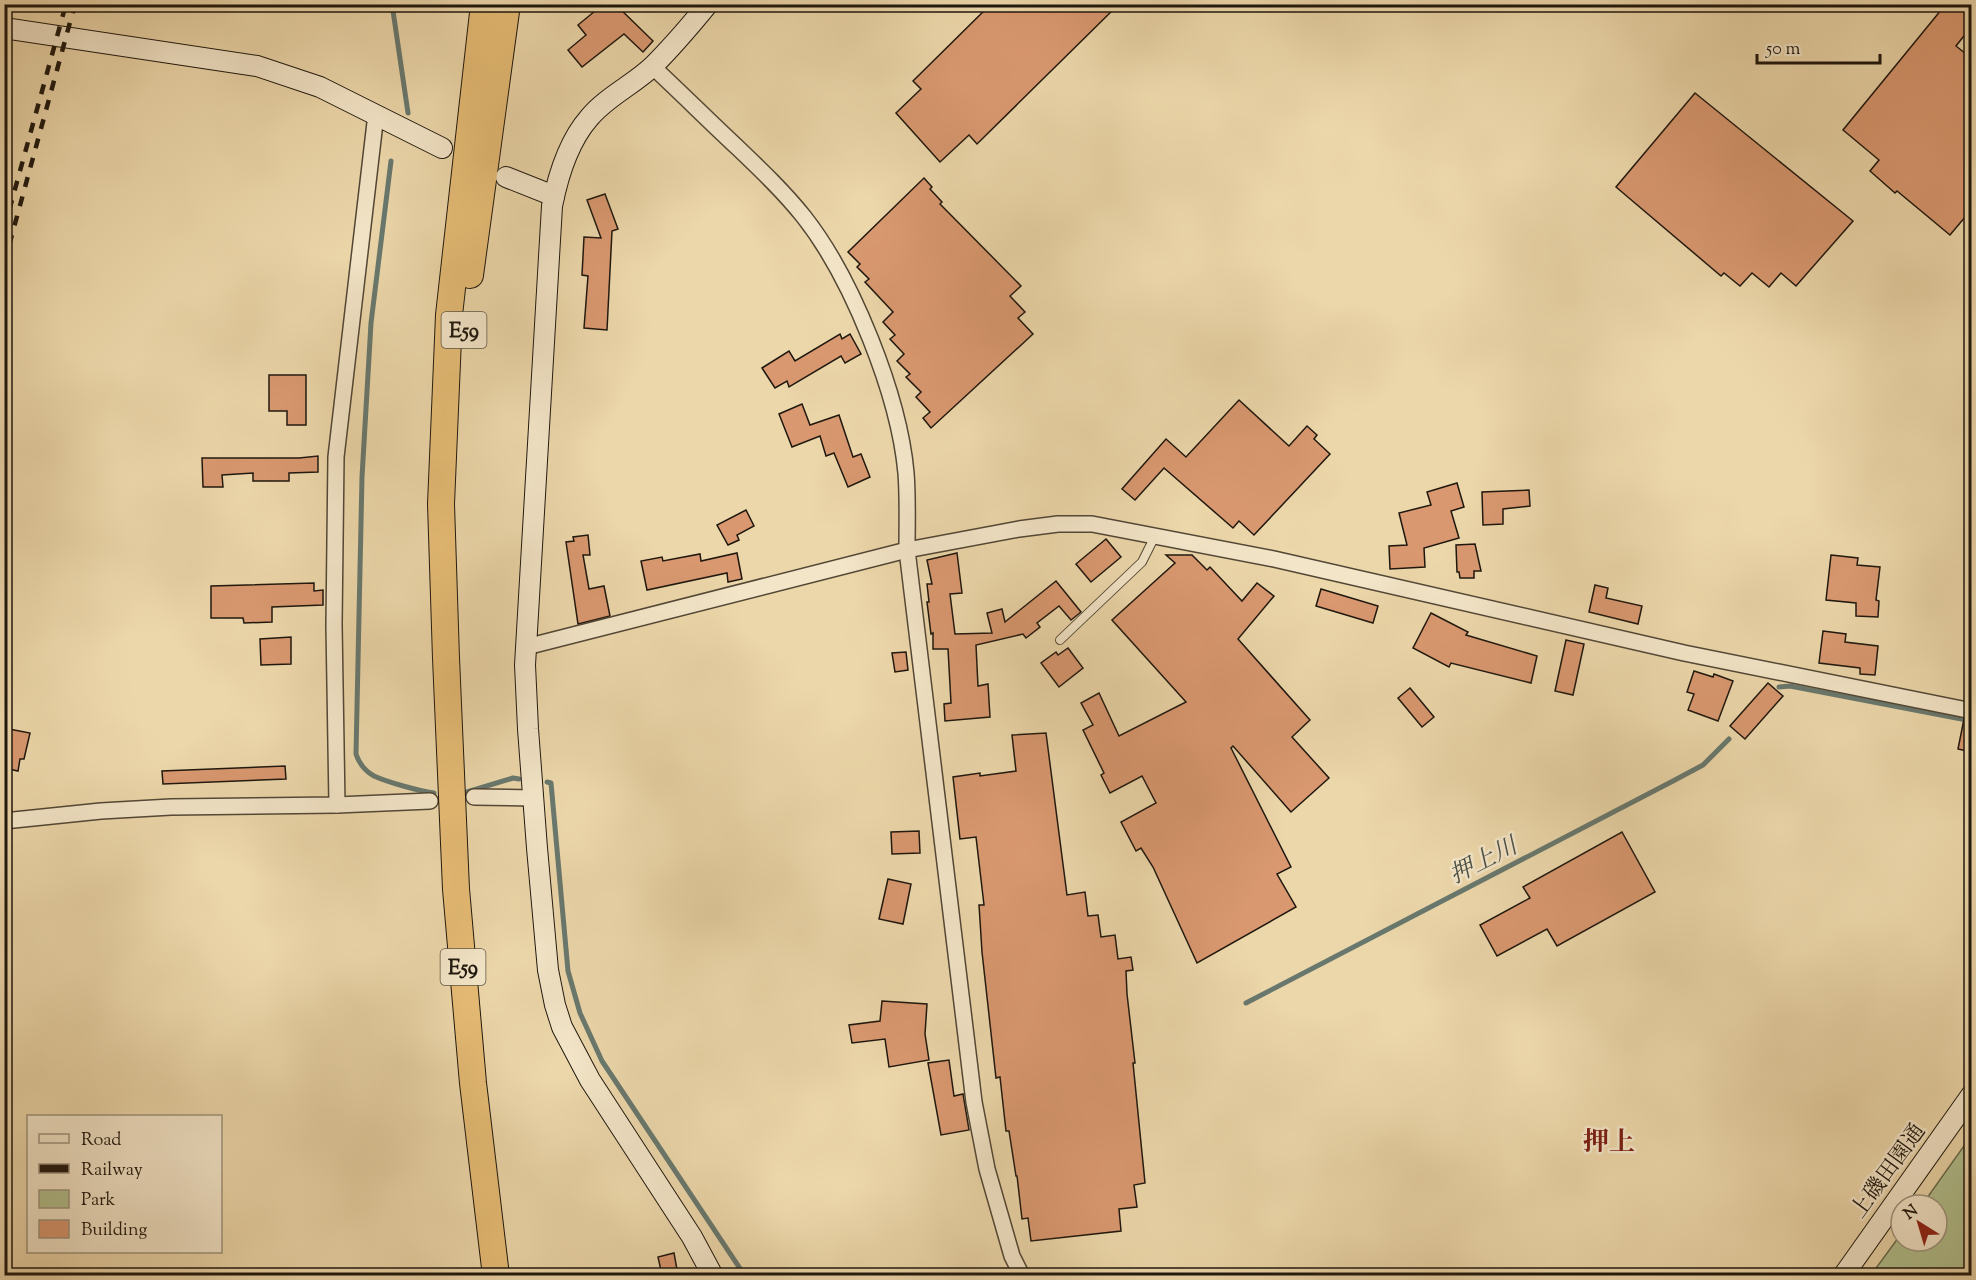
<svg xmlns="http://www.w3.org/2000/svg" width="1976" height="1280" font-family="'Sorts Mill Goudy','Noto Serif JP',serif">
<rect width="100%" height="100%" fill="#ecd7aa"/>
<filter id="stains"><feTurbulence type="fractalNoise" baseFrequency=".00333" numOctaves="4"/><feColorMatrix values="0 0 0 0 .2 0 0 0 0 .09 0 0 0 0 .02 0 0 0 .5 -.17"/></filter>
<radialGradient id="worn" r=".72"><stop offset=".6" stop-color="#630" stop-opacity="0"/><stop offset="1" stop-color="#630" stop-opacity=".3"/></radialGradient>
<path fill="#b1bf8d" stroke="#686b4e" stroke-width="1.5" d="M1971,1136V1275H1871L1901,1234V1241H1937V1205H1922Z"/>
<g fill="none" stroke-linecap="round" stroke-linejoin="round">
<g stroke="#68786e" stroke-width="5">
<path d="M392,4L408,113"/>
<path d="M391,161L371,323L362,477L356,754C359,763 365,771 374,776C387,782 419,791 434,793"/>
<path d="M1779,687L1790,686L1972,721"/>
<path d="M547,782L551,783L568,971L580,1013L602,1061L745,1276"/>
<path d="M467,792L513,778L519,779"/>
<path d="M1246,1003L1673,781L1703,765L1729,739"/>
</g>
</g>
<g fill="#d99870" stroke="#1e170e" stroke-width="1.5">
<path d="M589,4H615L653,41L643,52L624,34L582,67L568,50L586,35L578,25L595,11Z"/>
<path d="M991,4H1119L977,144L969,135L940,162L896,113L921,89L913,81Z"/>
<path d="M1946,4H1971V27L1956,46L1971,58V210L1950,235L1897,191L1895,193L1870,171L1879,160L1843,130Z"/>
<path d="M1695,93L1853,221L1796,286L1781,273L1769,287L1752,273L1740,286L1724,273L1721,276L1616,187Z"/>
<path d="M924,178L932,187L930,189L942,202L940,204L1021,286L1010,296L1025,312L1018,318L1033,334L931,428L923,418L930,412L916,397L921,392L906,377L910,374L897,361L904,354L890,339L895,335L883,322L893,312L865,282L869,279L857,267L860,264L848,252Z"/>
<path d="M605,194L618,229L612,231L607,330L584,328L588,276L582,275L584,237L601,238L587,200Z"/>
<path d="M840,334L842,339L850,334L861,354L845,363L841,356L789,387L787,381L775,388L762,368L789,351L795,361Z"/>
<path d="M269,375H306V425H287V411H269Z"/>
<path d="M1239,400L1289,446L1307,426L1317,435L1314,439L1330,454L1254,535L1239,521L1233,528L1164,468L1135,500L1122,489L1166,439L1186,457Z"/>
<path d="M802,404L810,425L839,415L853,457L861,454L870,477L848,487L834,453L826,456L820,436L792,447L779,414Z"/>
<path d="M318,456V472L289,473V481H253V473L222,475L223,487H203L202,458H299Z"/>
<path d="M1457,483L1464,507L1451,511L1459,538L1424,548L1425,567L1390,569L1389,546L1407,545L1399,513L1431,505L1427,492Z"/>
<path d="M1529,490L1530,506L1503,509V524L1483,525L1482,492Z"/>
<path d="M746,510L754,526L737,535L739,540L728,545L717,525Z"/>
<path d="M588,535L590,555H583L589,589L604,586L610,616L578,624L566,542L574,541L573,537Z"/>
<path d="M1106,539L1121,557L1091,582L1076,564Z"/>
<path d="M1475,544L1481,571H1474V578H1460L1459,572H1457L1456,545Z"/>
<path d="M737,553L742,579L728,582L727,573L647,590L641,561L662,557L663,561L700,554L701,561Z"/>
<path d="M957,553L962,593L950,594L955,634L992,633L987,613L1002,609L1005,622L1056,581L1081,612L1071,620L1059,606L1037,623L1040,627L1026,638L1023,634L976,645L978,686L988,684L990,717L945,721L944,704L951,703L948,649H933V633L931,634L927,602H929L927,584H932L927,560Z"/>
<path d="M1166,555H1192L1207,570L1210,567L1242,601L1257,583L1274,596L1238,639L1310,720L1292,737L1329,778L1291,812L1233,746L1231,748L1291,867L1277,874L1296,907L1197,963L1153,867L1141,848L1136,851L1121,822L1156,803L1142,776L1110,793L1101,775L1104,773L1083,730L1093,725L1081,703L1099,693L1119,736L1186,702L1112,620L1175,563Z"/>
<path d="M1831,555L1858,558L1857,565L1880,567L1876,600L1879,601L1878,617L1856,616V603L1826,600Z"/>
<path d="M314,583V591L323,590V605L272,607V622L244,623L243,618H211V586Z"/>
<path d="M1595,585L1608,588L1606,598L1642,606L1638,624L1589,612Z"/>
<path d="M1321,589L1378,606L1373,623L1316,606Z"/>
<path d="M1431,613L1468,632L1466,635L1537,656L1531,683L1451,663L1449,667L1413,648Z"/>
<path d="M1823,631L1846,634L1845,642L1878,646L1875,675L1860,674V668L1819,663Z"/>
<path d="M291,637V664L261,665L260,639Z"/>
<path d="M1566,640L1584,644L1573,695L1555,691Z"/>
<path d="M1068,648L1083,668L1059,687L1041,663L1056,652L1058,655Z"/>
<path d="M906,652L908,670L895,672L892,653Z"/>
<path d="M1694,671L1713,677L1714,674L1733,681L1718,721L1688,710L1694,694L1687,692Z"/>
<path d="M1768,683L1783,696L1745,739L1730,726Z"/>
<path d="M1410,688L1434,717L1422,727L1398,698Z"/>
<path d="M1964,719L1971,721V752L1958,749Z"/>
<path d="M4,728L30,733L24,759H20L18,771L4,768Z"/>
<path d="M1046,733L1067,895L1085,892L1088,916L1098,915L1101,937L1115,935L1118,959L1131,957L1133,970L1126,971L1127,994L1135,1063H1133L1145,1183L1134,1185L1137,1207L1119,1209L1121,1231L1031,1241L1028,1218L1022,1219L1017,1176H1016L1009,1131H1006L1000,1077L996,1078L982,952L979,905H984L976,837L960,839L953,777L980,773V776L1016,771L1012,735Z"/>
<path d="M285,766L286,779L163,784L162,771Z"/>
<path d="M919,831L920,853L892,854L891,832Z"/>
<path d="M1622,832L1655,892L1557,946L1547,929L1497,956L1480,925L1530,898L1523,887Z"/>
<path d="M888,879L911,884L903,924L879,919Z"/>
<path d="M882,1001L927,1004L925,1034L929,1060L889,1067L885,1039L852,1043L849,1025L880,1021Z"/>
<path d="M949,1060L954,1096L963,1094L969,1130L941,1135L928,1063Z"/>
<path d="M674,1253L678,1275H662L658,1257Z"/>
</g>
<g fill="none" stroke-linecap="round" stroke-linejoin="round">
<defs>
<path id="lane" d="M1060,640L1142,562L1155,536"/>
<g id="street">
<path d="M652,66C681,93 709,121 738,148C761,170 784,192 804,217C852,278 899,395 906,473C908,498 907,524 907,550L974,1102L987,1169L1012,1256L1022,1276"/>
<path d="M526,647L907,550L1019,529L1058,524H1092L1274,559L1684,653L1972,711"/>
<path d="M474,797L533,798"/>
<path d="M337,805L334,625L336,457L376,114"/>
<path d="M4,821L101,811L171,807L337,805L430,801"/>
</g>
<g id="secondary">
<path d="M708,4C690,26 672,47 653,66C633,85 606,97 589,118C568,142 558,176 552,206L525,665L528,729L537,848L548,970L555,1005L562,1027L590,1080L692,1237L713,1276"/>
<path d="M4,28L257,66L320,87L442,148"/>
<path d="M506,177L554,196"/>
<path d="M1843,1276L1972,1094"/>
</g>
<g id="highway">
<path d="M484,4L449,315L441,504L446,658L456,889L473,1083L496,1276"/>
<path d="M470,275L507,4"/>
</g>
</defs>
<use href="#lane" stroke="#524735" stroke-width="10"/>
<use href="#street" stroke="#524735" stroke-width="18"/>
<use href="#secondary" stroke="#1e170e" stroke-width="22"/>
<use href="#highway" stroke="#1e170e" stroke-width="28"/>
<use href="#lane" stroke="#f3e5c8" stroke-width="8"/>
<use href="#street" stroke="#f3e5c8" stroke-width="15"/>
<use href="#secondary" stroke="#f3e5c8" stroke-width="20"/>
<use href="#highway" stroke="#e6bc75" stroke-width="26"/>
<g stroke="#1e170e" stroke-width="4.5" stroke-dasharray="10 10" stroke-linecap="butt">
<path d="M4,229L66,4"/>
<path d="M4,264L75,4"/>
</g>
</g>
<g text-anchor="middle" stroke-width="5" stroke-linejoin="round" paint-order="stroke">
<g fill="#f3e5c8" stroke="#5e5546" stroke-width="1.5">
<rect x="441.5" y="312" width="45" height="36" rx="4.5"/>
<rect x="440.5" y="949" width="45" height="36" rx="4.5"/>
</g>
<g font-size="21" font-weight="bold" fill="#1e170e">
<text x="464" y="337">E59</text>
<text x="463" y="974">E59</text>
</g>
<g font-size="22" fill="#1e170e" stroke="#f3e5c8">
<text transform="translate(1887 1170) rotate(-54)" y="8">上磯田園通</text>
</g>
<g font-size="24" font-style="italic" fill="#494f46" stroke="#f3e5c8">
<text transform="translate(1483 860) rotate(-27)" y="8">押上川</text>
</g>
<g font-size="26" font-weight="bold" fill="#7a1f14" stroke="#f3e5c8">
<text x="1609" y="1150">押上</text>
</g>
</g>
<rect width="1976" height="1280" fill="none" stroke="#ecd7aa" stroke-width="24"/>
<rect x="6" y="6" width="1964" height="1268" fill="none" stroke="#1e170e" stroke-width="3"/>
<rect x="12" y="12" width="1952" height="1256" fill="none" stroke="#1e170e" stroke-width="1.5"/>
<rect x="27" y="1115" width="195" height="138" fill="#f3e5c8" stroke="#9e937e" stroke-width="1.5"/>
<rect x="39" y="1134" width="30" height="9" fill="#f3e5c8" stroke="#9e937e" stroke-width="1.5"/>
<text x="81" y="1145" font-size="18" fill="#1e170e">Road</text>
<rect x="39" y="1164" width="30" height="9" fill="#1e170e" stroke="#9e937e" stroke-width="1.5"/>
<text x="81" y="1175" font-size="18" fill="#1e170e">Railway</text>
<rect x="39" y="1190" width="30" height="18" fill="#b1bf8d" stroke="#9e937e" stroke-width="1.5"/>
<text x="81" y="1205" font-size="18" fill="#1e170e">Park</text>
<rect x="39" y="1220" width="30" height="18" fill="#d99870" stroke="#9e937e" stroke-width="1.5"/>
<text x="81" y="1235" font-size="18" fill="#1e170e">Building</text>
<g transform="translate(1919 1223) rotate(323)"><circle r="28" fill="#f3e5c8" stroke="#9e937e" stroke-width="1.5"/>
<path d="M0-4.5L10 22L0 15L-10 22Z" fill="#8f2418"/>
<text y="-9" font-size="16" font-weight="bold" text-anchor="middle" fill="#1e170e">N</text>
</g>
<path d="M1757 54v9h123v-9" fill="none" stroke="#1e170e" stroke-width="3"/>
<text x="1766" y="54" font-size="18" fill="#1e170e" stroke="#f3e5c8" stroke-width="4.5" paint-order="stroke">50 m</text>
<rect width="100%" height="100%" filter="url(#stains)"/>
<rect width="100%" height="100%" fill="url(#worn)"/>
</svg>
